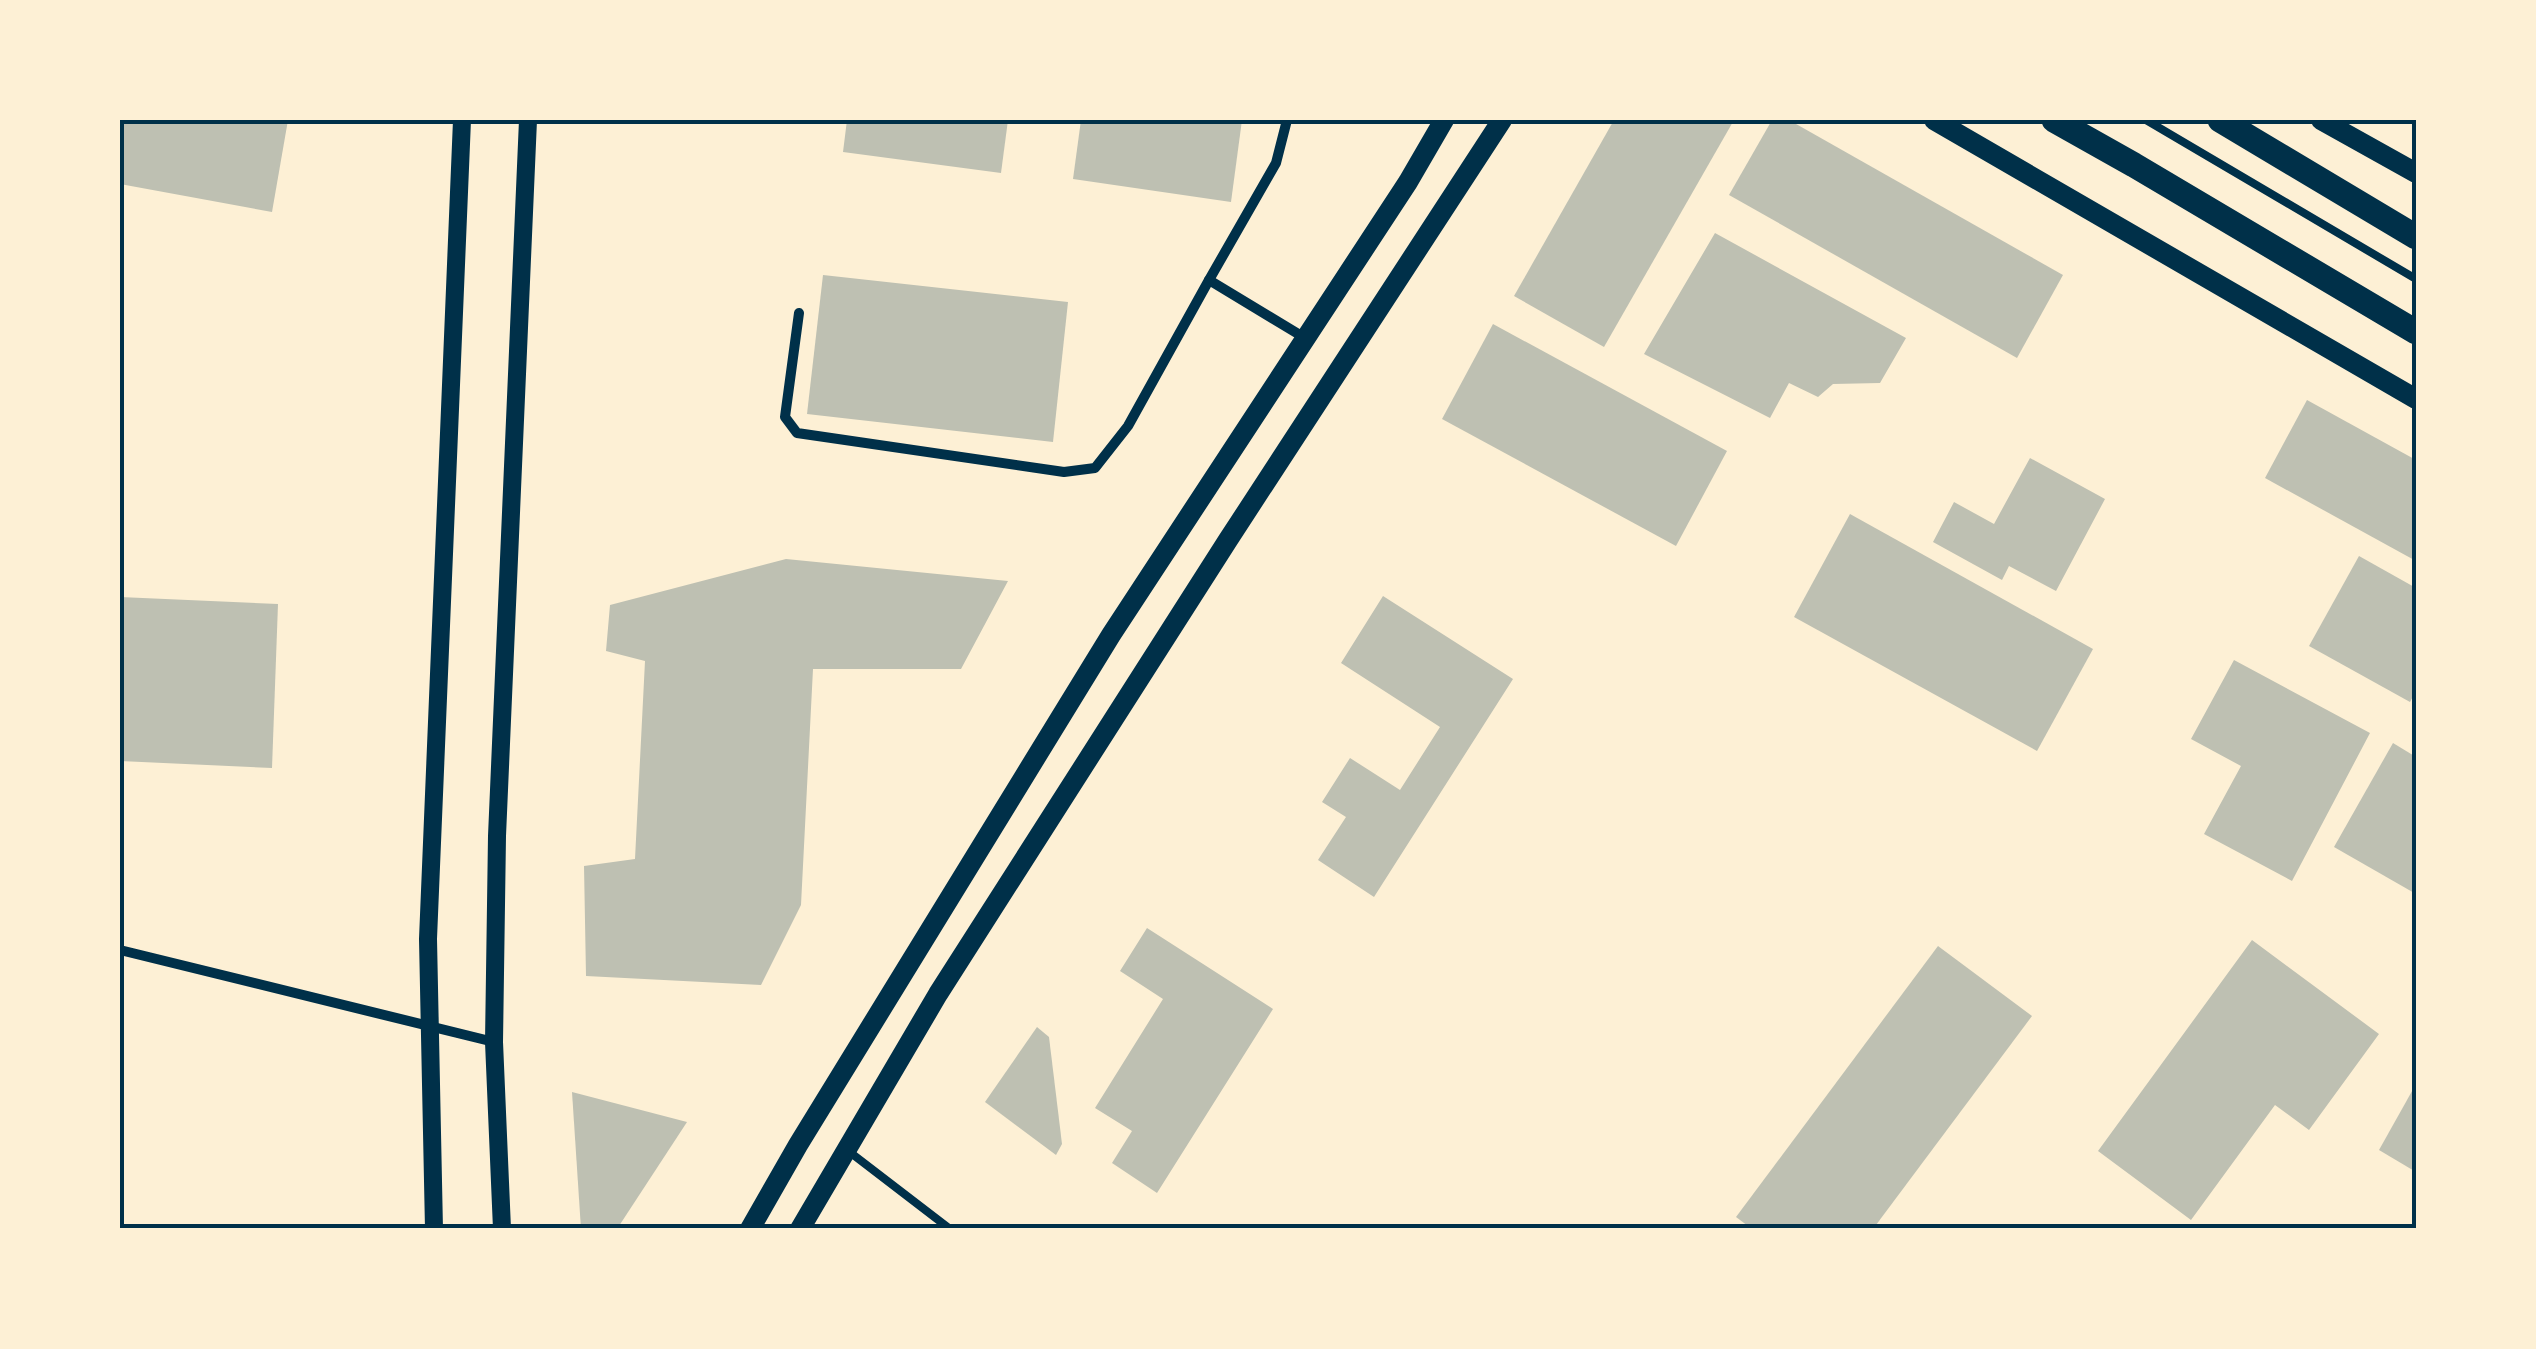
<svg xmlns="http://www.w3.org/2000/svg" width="2536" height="1349" font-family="Commissioner,sans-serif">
<rect width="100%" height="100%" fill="#fdf0d5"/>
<g fill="#bec0b2">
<path d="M120,120H288L272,212L120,184Z"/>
<path d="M847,120H1008L1001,173L843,152Z"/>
<path d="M1081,120H1242L1231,202L1073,179Z"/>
<path d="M1614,120H1734L1604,347L1514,296Z"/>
<path d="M1772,120H1789L2063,275L2017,358L1729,195Z"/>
<path d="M1715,233L1906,338L1880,383L1833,384L1818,397L1789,383L1770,418L1644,354Z"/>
<path d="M823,275L1068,302L1053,442L807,414Z"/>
<path d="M1493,324L1727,451L1676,546L1442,419Z"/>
<path d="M2307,400L2416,460V561L2265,478Z"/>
<path d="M2030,458L2105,499L2056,591L2009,566L2002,580L1933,542L1954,502L1994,524Z"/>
<path d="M1850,514L2093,649L2037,751L1794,617Z"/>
<path d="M2359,556L2416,588V691L2410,702L2309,646Z"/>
<path d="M786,559L1008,581L961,669H813L801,905L761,985L586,976L584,866L635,859L645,661L606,651L610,605Z"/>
<path d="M1383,596L1513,679L1374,897L1318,860L1346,817L1322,802L1350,758L1400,790L1440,727L1341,663Z"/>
<path d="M120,597L278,604L272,768L120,761Z"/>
<path d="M2234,660L2370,733L2292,881L2204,834L2241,766L2191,739Z"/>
<path d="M2393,743L2416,757V894L2334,847Z"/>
<path d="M1147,928L1273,1009L1157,1193L1112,1163L1132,1131L1095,1108L1163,999L1120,971Z"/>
<path d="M2252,940L2379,1034L2309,1130L2275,1105L2191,1220L2098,1151Z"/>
<path d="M1938,946L2032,1016L1873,1229H1752L1736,1217Z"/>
<path d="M1037,1027L1049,1037L1062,1144L1056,1155L985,1102Z"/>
<path d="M2416,1084V1172L2379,1150Z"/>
<path d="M572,1092L687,1122L617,1229H581Z"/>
</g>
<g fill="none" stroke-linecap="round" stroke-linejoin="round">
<g stroke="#003049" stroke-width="8">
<path d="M2146,120L2416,279"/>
<path d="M847,1150L950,1229"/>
</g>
<g stroke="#003049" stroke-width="10">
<path d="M1209,280L1276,163L1287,120"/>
<path d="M799,313L785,417L797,433L1064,472L1095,468L1128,426L1209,280L1305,338"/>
<path d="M120,950L494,1042"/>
</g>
<g stroke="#003049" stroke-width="18">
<path d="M434,1229L428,939L462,120"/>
<path d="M502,1229L494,1042L497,836L528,120"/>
</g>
<g stroke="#003049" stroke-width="20">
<path d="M1934,120L2416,399"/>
<path d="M2321,120L2416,173"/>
<path d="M750,1229L798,1145L1111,635L1408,182L1444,120"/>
<path d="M800,1229L938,994L1228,540L1502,120"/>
</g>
<g stroke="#003049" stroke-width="25">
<path d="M2054,120L2134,165L2416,332"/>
<path d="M2220,120L2416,237"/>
</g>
</g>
<rect width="2536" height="1349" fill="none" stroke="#fdf0d5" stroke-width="245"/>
<rect x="122" y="122" width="2292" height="1104" fill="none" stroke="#003049" stroke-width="4"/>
</svg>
